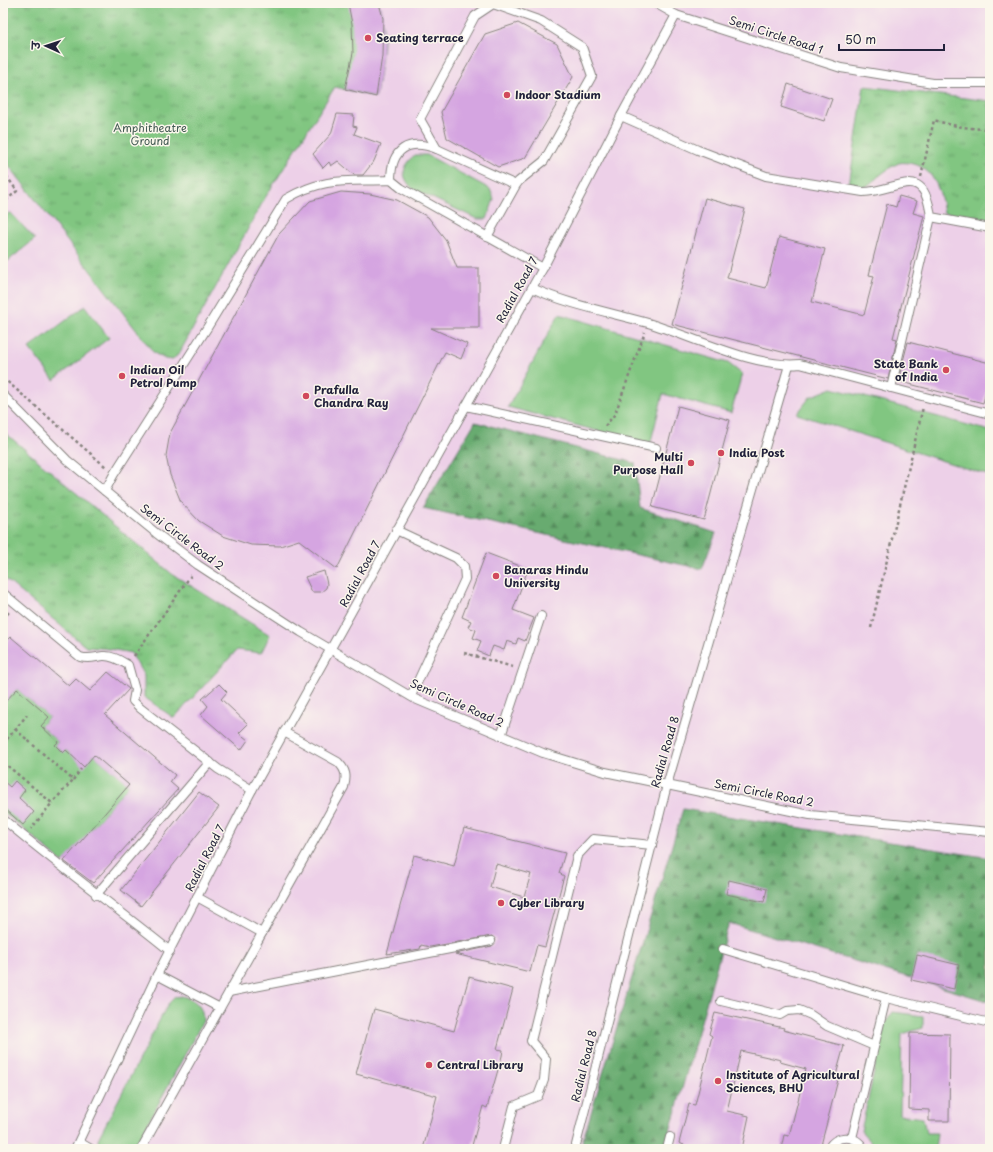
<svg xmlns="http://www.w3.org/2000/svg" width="993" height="1152" font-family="'Playpen Sans','Playpen Sans Deva',sans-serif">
<defs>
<pattern id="forest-firs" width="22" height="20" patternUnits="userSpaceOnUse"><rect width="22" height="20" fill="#68ab6f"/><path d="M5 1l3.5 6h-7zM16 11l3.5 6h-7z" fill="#558b5c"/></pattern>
<pattern id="park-tufts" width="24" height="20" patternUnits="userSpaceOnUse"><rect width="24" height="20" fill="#81c681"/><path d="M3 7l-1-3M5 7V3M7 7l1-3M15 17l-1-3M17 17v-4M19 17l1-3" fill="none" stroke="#69a06b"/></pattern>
</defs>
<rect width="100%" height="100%" fill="#fbf7ec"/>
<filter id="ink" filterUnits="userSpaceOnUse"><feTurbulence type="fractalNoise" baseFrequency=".025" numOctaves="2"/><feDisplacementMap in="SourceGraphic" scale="8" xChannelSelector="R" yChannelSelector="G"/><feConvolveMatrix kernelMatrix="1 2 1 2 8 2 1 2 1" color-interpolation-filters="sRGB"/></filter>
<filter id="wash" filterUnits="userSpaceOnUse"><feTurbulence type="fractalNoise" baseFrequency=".012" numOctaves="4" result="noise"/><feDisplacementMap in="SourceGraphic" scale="16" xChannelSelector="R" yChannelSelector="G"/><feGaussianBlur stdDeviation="0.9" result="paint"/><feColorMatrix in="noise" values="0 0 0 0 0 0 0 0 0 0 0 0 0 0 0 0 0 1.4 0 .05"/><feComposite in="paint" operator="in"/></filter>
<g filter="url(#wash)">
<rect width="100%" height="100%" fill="#ebe2c2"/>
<rect fill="#edd0e8" x="3" y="3" width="987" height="1146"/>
<g fill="#81c681" stroke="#52745e">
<path d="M415,155H427L490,189L494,199L487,219H477L413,189C400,176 402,167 415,155Z"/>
<path d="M10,212L35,239L3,265V218Z"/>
<path d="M85,306L109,338L54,380L29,348Z"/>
<path d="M559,314L728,363L742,374L731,413L663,394L650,445L508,407Z"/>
<path d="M832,388L990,431V476L797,414L810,397Z"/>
<path d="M17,689L49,717L41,726L58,742L55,745L63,753L66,750L84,766L94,755L129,785L63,863L3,811V704Z"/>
<path d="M182,996C196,1000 203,1006 203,1021L134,1149H99L98,1139L168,1004L175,997Z"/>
<path d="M893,1012L923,1016V1028L902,1034L900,1115L923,1118L926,1133H937L935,1149H872L870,1141L861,1131L885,1023Z"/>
</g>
<g fill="url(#forest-firs)" stroke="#456655">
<path d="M475,422L635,463L640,508L716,533L702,569L423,508Z"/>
<path d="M683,809L990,858V1002L729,923L665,1149H580Z"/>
</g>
<g fill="url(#park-tufts)" stroke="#52745e">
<path d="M3,3H379C388,33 380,66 376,97L335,87L265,198L180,352L173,360L165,359L154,353L3,158Z"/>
<path d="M864,86L990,101V220L944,213C941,193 935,170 914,164C909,163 903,162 899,163C887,168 876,179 866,187L849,185Z"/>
<path d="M3,431L172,574L270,635L261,653L237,650L174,718L144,697V676L131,653L110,649L86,647L3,577Z"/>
</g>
<g id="blocks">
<g fill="#d5a5e1" fill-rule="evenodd">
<path d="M348,3H379L383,18L382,56L376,97L345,89L353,53L352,24Z"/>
<path d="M518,23L557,44L573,77L525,158L498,167L447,138L441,112L485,34Z"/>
<path d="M788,84L832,99L824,121L781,107Z"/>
<path d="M337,114L354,115L353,126L357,127L354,134L381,144L374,161L363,175H354L338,161L331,166L329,162L323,168L313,154L331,134Z"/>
<path d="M341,192L370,194L397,200L428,217L446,240L457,268H479V328H431L467,344L461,359L445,352L337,569L299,540L280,546L251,545L223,536L199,521L181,502L170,475L166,456L170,433L279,234L310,201Z"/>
<path d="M899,196L917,201L913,213L924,216L893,338L897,339L888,379L672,324L705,198L745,209L727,278L766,288L779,237L825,249L812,302L864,315L874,276L869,275L887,204L896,207Z"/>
<path d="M908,342L990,363V377L983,403L898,381Z"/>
<path d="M678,406L730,420L704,520L652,507Z"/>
<path d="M486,553L528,569L513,610L534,618L525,641L518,638L516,644L507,641L504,650L493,646L489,656L477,651L481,641L473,638L476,630L468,627L471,621L462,617Z"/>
<path d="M324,571L327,584L326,588L321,592H312L305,577Z"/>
<path d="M11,637L69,686L76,679L90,691L108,672L129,689L105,715L175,775L170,782L178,789L93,883L64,861L129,785L94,755L84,767L66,750L63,753L55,745L58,742L41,726L49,717L17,689L3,704V645Z"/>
<path d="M219,684L227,692L221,699L248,724L239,733L248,740L241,750L201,715L208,706L202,699Z"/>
<path d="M3,781L10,787L15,781L25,790L19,798L34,812L23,825L3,807Z"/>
<path d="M199,792L219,807L141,906L121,890Z"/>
<path d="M464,828L565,853L559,873L564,876L545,947L537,945L530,972L455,954L492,946L496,940L492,936L430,947L421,945L420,949L387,954L414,855L454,866ZM496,864L531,874L524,897L490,887Z"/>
<path d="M729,880L767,889L764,902L726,894Z"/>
<path d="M917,955L959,965L954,989L911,980Z"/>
<path d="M469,977L513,989L497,1049L503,1050L502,1056L487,1108L483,1106L471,1149H423L437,1096L356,1074L374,1009L454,1031Z"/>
<path d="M715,1013L784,1028L783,1030L844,1046L836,1075L839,1076L820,1149H781L784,1135L789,1136L806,1069L780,1062L781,1060L741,1051L727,1111L749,1116L742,1149H683L684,1145L679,1143L689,1104L695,1105L712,1036L709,1034Z"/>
<path d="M910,1033L950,1034L949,1121H929V1110L909,1109Z"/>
</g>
</g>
</g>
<g filter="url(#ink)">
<use href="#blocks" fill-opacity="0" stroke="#86827e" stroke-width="1"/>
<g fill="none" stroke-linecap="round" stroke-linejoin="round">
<defs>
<g id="service">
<path d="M655,3L676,15L841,68L933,83H990"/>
<path d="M621,116L698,150L766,176L863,192C899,191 924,161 931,217L990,228"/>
<path d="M391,180C391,149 408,138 437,149"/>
<path d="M487,237L516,185L519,181L544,161L592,76L582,47L541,21L493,4L475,16L420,119L437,149L516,185"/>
<path d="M532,288C569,305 609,312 648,323C691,336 757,369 800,364L990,414"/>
<path d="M891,388L931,217"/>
<path d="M3,395L67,460L156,533L198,565L301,632L415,699L543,753L605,772L810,815L990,832"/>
<path d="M466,406L656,448"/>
<path d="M105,491L114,474L207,328L286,199C324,176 349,182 391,180L401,188L543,268"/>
<path d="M396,530L456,558L464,566L465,579L411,696"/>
<path d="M3,593L80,657C90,660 94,657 103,656C112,655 121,661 128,665L135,690L133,701L140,708L218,769L252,790"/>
<path d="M501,736L541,616"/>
<path d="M3,819C57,865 115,906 170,951"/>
<path d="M96,895L210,762"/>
<path d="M197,897L262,933"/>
<path d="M723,949L886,998L990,1023"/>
<path d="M157,975L220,1008"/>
<path d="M229,992L491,941"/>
<path d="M721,1001L780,1015L787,1011L799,1010L811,1015L827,1026L874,1046"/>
<path d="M852,1138L886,998"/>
<path d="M79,1142L91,1149"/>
<path d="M75,1149L157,975L252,790L543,268L621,116L676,15"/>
<path d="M141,1149L344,787C347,776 346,770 338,762L284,732"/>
<path d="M503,1149L514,1106L538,1096L544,1080L546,1059L531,1041L577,856L593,839L652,845"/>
<path d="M575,1149L667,785L789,365"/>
<path d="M667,1149L670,1137"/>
<path d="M828,1149C836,1134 856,1134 864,1149"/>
</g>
</defs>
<use href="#service" stroke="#86827e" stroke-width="10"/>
<g stroke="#86827e" stroke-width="2.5" stroke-dasharray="3 3" stroke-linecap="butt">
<path d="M3,171L17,191L3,203"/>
<path d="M921,177L934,120C953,126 970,129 990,129"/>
<path d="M3,378L106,467"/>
<path d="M605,426L615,414L645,332"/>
<path d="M3,619L9,612"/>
<path d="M871,628L923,407"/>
<path d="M464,653L513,667"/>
<path d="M134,656L192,574"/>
<path d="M15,729L73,780L52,803"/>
<path d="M3,744L27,715"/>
<path d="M3,762L52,803L31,829"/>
<path d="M73,780L81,769"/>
</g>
<use href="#service" stroke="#fff" stroke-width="8"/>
</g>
</g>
<g fill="#d1495b" stroke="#fbf7ec" stroke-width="1.5">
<circle cx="368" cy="38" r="4"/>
<circle cx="507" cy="95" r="4"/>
<circle cx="946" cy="370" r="4"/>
<circle cx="122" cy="376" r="4"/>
<circle cx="306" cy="396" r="4"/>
<circle cx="721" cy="453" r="4"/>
<circle cx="691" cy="463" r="4"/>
<circle cx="496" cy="576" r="4"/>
<circle cx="501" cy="903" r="4"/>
<circle cx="429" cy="1065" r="4"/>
<circle cx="718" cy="1081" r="4"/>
</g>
<g text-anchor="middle" stroke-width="3" stroke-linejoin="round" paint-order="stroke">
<g font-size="11" fill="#22223b" stroke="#fbf7ec">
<text transform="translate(776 35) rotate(18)" y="4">Semi Circle Road 1</text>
<text transform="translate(517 290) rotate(-61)" y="4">Radial Road 7</text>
<text transform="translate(182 537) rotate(37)" y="4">Semi Circle Road 2</text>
<text transform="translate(360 574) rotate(-62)" y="4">Radial Road 7</text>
<text transform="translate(457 703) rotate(24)" y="4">Semi Circle Road 2</text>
<text transform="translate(665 752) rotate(-74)" y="4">Radial Road 8</text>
<text transform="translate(764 793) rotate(11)" y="4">Semi Circle Road 2</text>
<text transform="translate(205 858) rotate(-63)" y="4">Radial Road 7</text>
<text transform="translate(584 1066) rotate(-76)" y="4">Radial Road 8</text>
</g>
<g font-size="11" font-weight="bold" fill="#22223b" stroke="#fbf7ec" text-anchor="start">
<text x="376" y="42">Seating terrace</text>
<text x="515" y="99">Indoor Stadium</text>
<text x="938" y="368" text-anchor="end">State Bank<tspan x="938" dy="13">of India</tspan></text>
<text x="130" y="374">Indian Oil<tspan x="130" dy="13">Petrol Pump</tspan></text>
<text x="314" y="394">Prafulla<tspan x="314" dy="13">Chandra Ray</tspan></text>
<text x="729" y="457">India Post</text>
<text x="683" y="461" text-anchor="end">Multi<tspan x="683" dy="13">Purpose Hall</tspan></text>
<text x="504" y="574">Banaras Hindu<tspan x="504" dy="13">University</tspan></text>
<text x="509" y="907">Cyber Library</text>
<text x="437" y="1069">Central Library</text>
<text x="726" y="1079">Institute of Agricultural<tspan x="726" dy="13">Sciences, BHU</tspan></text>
</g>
<g font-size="11" fill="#435b54" stroke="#fbf7ec">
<text x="150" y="132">Amphitheatre<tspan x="150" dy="13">Ground</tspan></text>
</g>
</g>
<rect width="993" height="1152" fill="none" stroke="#fbf7ec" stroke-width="16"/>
<g transform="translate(46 46) rotate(273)" stroke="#fbf7ec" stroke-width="3" paint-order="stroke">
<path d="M0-3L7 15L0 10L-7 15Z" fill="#22223b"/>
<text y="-6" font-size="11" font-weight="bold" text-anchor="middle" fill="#22223b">उ</text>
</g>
<path d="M839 44v6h105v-6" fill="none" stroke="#22223b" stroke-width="2"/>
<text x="845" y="44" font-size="12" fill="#22223b" stroke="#fbf7ec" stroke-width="3" paint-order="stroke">50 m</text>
</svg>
